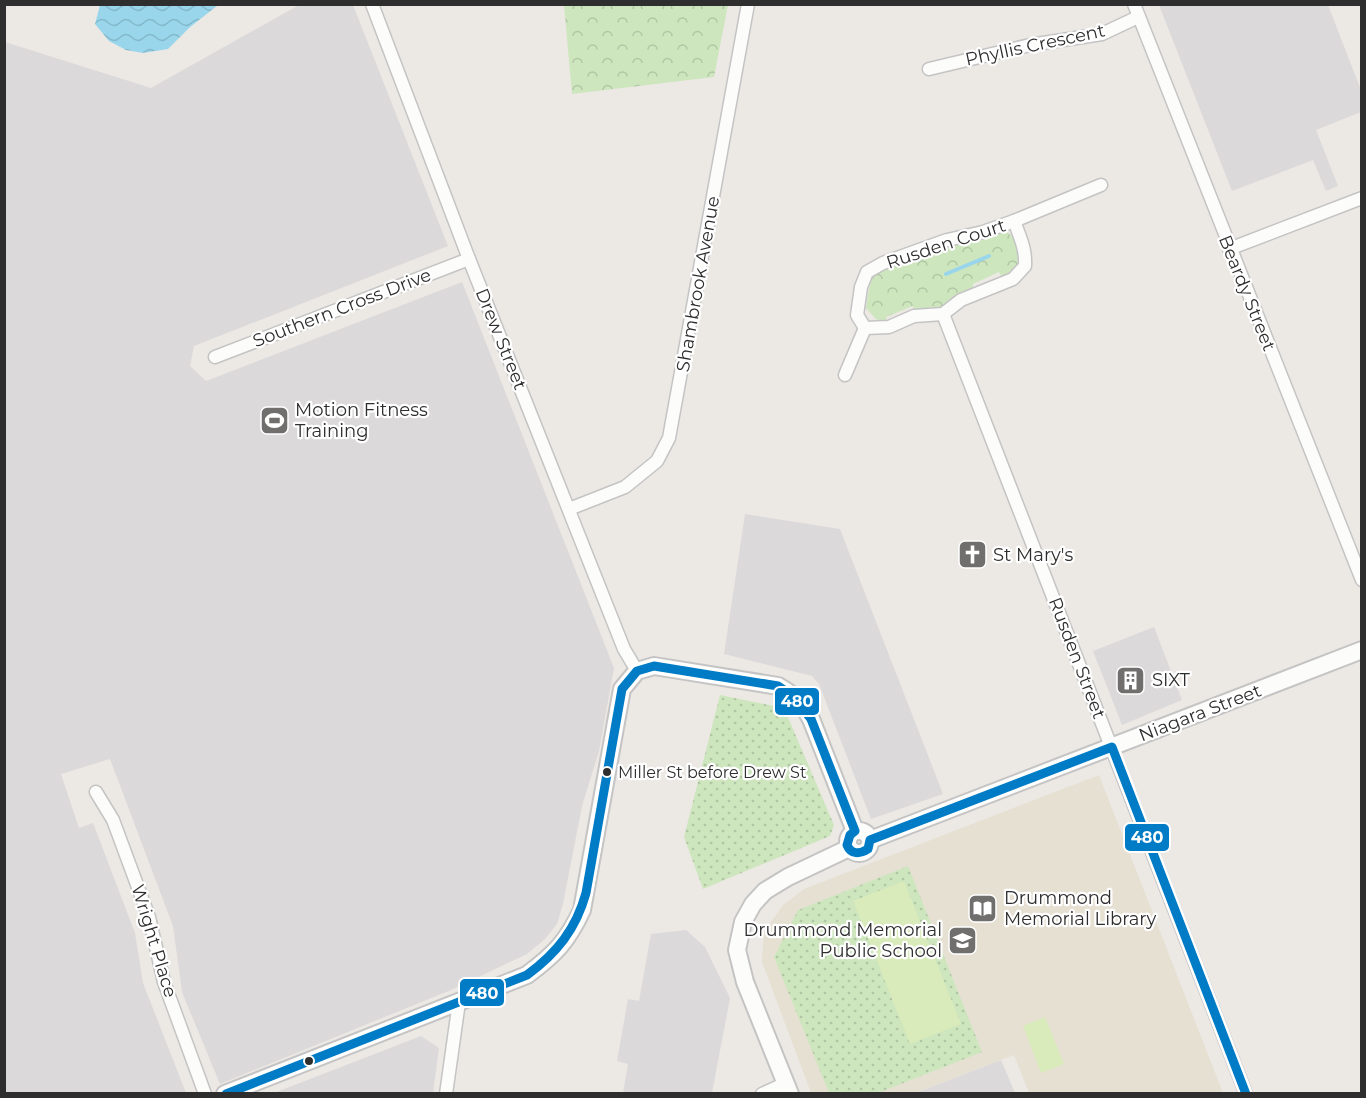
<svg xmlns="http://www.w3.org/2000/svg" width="1366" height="1098" font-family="Montserrat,sans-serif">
<defs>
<pattern id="grass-dots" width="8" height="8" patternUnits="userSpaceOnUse" patternTransform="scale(1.5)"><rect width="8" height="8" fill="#cee6be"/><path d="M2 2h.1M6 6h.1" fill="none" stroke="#b1c6a4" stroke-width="1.8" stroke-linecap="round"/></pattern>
<pattern id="park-crowns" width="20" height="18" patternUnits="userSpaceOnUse" patternTransform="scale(1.5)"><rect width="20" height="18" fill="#cee6be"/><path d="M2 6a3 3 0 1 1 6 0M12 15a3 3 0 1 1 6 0" fill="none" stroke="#b1c6a4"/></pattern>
<pattern id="water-waves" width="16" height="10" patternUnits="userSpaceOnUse" patternTransform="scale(1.5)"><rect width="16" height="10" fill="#99d6ec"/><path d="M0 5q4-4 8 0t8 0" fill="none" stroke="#84b8cb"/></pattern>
</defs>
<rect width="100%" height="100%" fill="#ece8e4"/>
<g fill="#dcd9db">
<path d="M299,5H353L448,246L194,346L190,366L206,381L462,282L614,668L599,751L582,806L563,904L557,924L545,939L527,954L451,990L220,1084L182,992L173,926L110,759L61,774L79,828L93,823L135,933L143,983L186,1093H5V42L151,88Z"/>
<path d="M1159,5H1328L1361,90V112L1316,130L1338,186L1326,191L1313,160L1232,191Z"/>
<path d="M745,514L840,529L943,794L871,819L819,684L812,676L724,654Z"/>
<path d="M1154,627L1182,700L1122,725L1093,651Z"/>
<path d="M686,930L705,947L730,998L712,1093H623L628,1064L617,1061L628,999L639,1001L651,934Z"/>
<path d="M421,1036L439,1048L433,1093H274Z"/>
<path d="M1001,1060L1015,1093H915Z"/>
</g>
<path fill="#e6e0d3" d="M1099,775L1223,1093H1029L1014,1055L915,1093H811L762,962L764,932L783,905L804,889Z"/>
<g fill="url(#grass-dots)">
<path d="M720,695L784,708L834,825L830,836L703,889L684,837Z"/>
<path d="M908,866L982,1052L878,1093H829L774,957L798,910Z"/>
</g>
<g fill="url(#park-crowns)">
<path d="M564,5H728L714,77L572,94Z"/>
<path d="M1005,230C1016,239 1022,248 1021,263L1009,275L1002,277L999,272L973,284V288L961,292L943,307H931L915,312L913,306L886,317L888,323L876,319L866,308C871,275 870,272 903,260L905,264L946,250L944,245Z"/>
</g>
<g fill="#d9eabb">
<path d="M904,881L961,1024L910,1044L853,901Z"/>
<path d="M1045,1017L1064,1064L1041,1073L1023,1026Z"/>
</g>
<path fill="url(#water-waves)" d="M100,5V4L218,5L189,28L168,49L143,53L126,50L109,41L95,24Z"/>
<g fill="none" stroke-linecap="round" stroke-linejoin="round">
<path stroke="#99d6ec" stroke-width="4" d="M946,274L989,256"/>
<defs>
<g id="street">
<path d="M372,4L469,259L624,649L637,671"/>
<path d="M1134,4L1362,580"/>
<path d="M929,69L1030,45L1102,34L1138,17"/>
<path d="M1229,249L1362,198"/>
<path d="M943,314L1246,1094"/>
<path d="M865,328L857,315L861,287L867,272L883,263L947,240L983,232L1014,221L1101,185"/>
<path d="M865,328L889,327L914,316L943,314L961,300L1013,279L1025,266C1026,249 1020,237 1014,221"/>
<path d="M215,357L469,259"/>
<path d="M845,375L865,328"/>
<path d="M569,509L625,487L657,461L669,438L748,4"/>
<path d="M96,792L113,820L149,917L164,982L205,1094"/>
<path d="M446,1094L459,1002"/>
<path d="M762,1094L786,1083"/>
</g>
<g id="secondary">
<circle cx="859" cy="842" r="11"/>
<path d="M870,840L1362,650"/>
<path d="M225,1094L527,975C555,954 567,942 582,910L622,689L637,671L654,666L778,686C794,695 802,703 811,719L855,831"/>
<path d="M790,1094L745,982L737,950L743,922L753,904L765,891L788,877L849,848"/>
</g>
</defs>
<use href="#street" stroke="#c5c4c5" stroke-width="15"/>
<use href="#secondary" stroke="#c5c4c5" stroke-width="20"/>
<use href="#street" stroke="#fcfcfb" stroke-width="12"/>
<use href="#secondary" stroke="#fcfcfb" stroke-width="16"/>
<defs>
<path id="bus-1" d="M226,1094L527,975C557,953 576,929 586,893L622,689L637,671L654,666L778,686L793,696L811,719L855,831L850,835L847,845C851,855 860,854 868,849L870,840L1112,747L1246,1094"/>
</defs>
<use href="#bus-1" stroke="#fff" stroke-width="14"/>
<use href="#bus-1" stroke="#007cc6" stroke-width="9"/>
</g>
<defs>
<symbol id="stadium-square" viewBox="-11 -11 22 22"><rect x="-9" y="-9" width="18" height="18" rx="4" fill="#706f6e" stroke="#fff"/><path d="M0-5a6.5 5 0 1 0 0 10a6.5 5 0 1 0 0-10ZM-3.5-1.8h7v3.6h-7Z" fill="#fff"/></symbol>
<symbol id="church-square" viewBox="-11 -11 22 22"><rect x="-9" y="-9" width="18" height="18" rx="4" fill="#706f6e" stroke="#fff"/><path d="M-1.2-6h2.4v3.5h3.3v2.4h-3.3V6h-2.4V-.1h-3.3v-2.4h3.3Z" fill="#fff"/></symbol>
<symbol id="building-square" viewBox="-11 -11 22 22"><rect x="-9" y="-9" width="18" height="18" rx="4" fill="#706f6e" stroke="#fff"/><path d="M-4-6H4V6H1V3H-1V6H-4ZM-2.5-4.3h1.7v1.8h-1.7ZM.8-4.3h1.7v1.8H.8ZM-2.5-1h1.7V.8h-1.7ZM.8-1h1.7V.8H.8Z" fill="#fff"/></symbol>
<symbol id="library-square" viewBox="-11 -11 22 22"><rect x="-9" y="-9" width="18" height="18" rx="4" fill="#706f6e" stroke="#fff"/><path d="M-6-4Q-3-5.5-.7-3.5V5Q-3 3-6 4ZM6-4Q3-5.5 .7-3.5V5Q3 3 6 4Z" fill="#fff"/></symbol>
<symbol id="school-square" viewBox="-11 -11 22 22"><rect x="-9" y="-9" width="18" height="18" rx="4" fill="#706f6e" stroke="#fff"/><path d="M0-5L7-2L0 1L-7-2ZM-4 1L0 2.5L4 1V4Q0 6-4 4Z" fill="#fff"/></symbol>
</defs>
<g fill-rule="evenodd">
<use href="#stadium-square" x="258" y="404" width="33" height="33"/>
<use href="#church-square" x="956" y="538" width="33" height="33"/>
<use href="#building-square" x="1114" y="664" width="33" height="33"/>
<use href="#library-square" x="966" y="892" width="33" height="33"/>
<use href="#school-square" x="946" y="924" width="33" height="33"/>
</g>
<g fill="#2e2e2e" stroke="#fff" stroke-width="2">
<circle cx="607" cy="772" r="5"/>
<circle cx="309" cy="1061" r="5"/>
</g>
<g text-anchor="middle" stroke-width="4.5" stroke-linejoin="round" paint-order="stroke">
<g font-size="16" fill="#2e2e2e" stroke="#fff" text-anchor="start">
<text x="618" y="778">Miller St before Drew St</text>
</g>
<g font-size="18" fill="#2e2e2e" stroke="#fff">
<text transform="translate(1035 45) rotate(-12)" y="6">Phyllis Crescent</text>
<text transform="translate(946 244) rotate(-18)" y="6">Rusden Court</text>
<text transform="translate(698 284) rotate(-80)" y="6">Shambrook Avenue</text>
<text transform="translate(1247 293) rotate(68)" y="6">Beardy Street</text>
<text transform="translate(342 308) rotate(-21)" y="6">Southern Cross Drive</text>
<text transform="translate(501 339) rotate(68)" y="6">Drew Street</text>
<text transform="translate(1077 658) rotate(69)" y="6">Rusden Street</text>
<text transform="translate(1200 713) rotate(-21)" y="6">Niagara Street</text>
<text transform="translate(154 941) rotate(73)" y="6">Wright Place</text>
</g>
<g font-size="18" fill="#2e2e2e" stroke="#fff" text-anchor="start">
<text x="295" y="416">Motion Fitness<tspan x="295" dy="21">Training</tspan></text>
<text x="993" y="561">St Mary's</text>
<text x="1152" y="686">SIXT</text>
<text x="1004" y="904">Drummond<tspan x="1004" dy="21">Memorial Library</tspan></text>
<text x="942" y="936" text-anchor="end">Drummond Memorial<tspan x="942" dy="21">Public School</tspan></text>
</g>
</g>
<g stroke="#fff" stroke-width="2">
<rect x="774" y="687" width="46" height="29" rx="6" fill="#007cc6"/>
<rect x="1124" y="823" width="46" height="29" rx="6" fill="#007cc6"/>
<rect x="459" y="978" width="46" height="29" rx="6" fill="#007cc6"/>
</g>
<g font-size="16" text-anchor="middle" font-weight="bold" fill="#fff">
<text x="797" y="707">480</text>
<text x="1147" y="843">480</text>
<text x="482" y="999">480</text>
</g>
<rect width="1366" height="1098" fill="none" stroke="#2e2e2e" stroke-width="12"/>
</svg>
